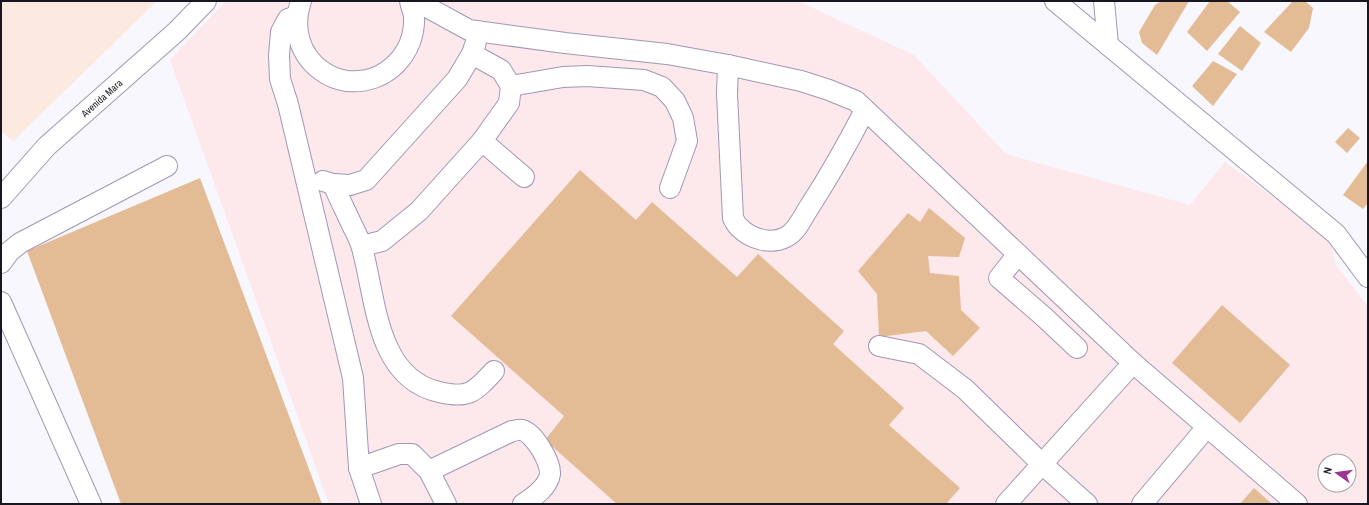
<svg xmlns="http://www.w3.org/2000/svg" width="1369" height="505" font-family="'Archivo Narrow',sans-serif">
<rect width="100%" height="100%" fill="#f8f7fd"/>
<path fill="#fce9e0" d="M1,1H157L13,141L1,131Z"/>
<path fill="#fde8ec" fill-rule="evenodd" d="M226,1H798L914,55L1006,154L1190,205L1225,162L1330,238L1335,264L1368,306V504H329L170,60ZM1325,461H1349V485H1325Z"/>
<g fill="#e3bc96">
<path d="M1161,1H1189L1157,55L1142,43L1139,32L1155,5Z"/>
<path d="M1210,1H1227L1240,12L1207,51L1187,32Z"/>
<path d="M1293,1H1305L1313,8L1309,28L1291,52L1264,32Z"/>
<path d="M1240,26L1261,43L1242,71L1218,54Z"/>
<path d="M1213,61L1237,74L1213,106L1192,86Z"/>
<path d="M1348,128L1360,138L1347,153L1335,142Z"/>
<path d="M1368,161V203L1363,209L1343,195Z"/>
<path d="M580,170L636,220L652,202L737,277L758,254L844,331L833,344L904,408L889,425L960,488L946,504H617L545,440L564,416L451,316Z"/>
<path d="M200,178L322,504H121L27,251Z"/>
<path d="M929,208L965,238L959,257L928,256L930,273L959,276L961,310L980,328L953,356L926,331L879,337L877,294L858,271L908,213L920,222Z"/>
<path d="M1222,305L1290,365L1240,423L1172,363Z"/>
<path d="M1254,488L1272,504H1240Z"/>
</g>
<g fill="none" stroke-linecap="round" stroke-linejoin="round">
<defs>
<g id="minor">
<path d="M301,1C292,27 299,55 322,71C329,76 339,80 347,81C386,85 416,53 414,16C413,11 411,6 410,1"/>
<path d="M416,1L469,30L565,43L667,54L728,65L801,81L829,90L856,101L1133,363L1297,504"/>
<path d="M1055,1L1336,234L1368,277"/>
<path d="M1104,1L1108,45"/>
<path d="M297,16L288,19L281,32L279,55L280,79L288,104L353,378L359,468L371,504"/>
<path d="M728,65L727,94L733,218C735,222 737,226 740,228C751,239 771,245 786,237C797,232 803,216 810,206C830,175 848,143 865,110"/>
<path d="M511,86L563,77L587,76L644,80L662,87L675,101L683,118L687,141L670,188"/>
<path d="M482,141L524,177"/>
<path d="M323,181L333,184L350,185L366,180L457,79L472,54L476,42"/>
<path d="M333,184C339,198 346,212 352,225C356,233 360,240 362,248C376,298 376,378 439,392C468,399 474,393 494,371"/>
<path id="s1" d="M1,198L47,146L177,31L206,1"/>
<path d="M362,246L382,241L419,211L482,141L509,103L511,86L501,70L472,54"/>
<path d="M1018,254L999,278L1043,316L1077,348"/>
<path d="M1,263L9,252L20,243L167,166"/>
<path d="M1,302L91,504"/>
<path d="M879,346L919,354L965,389L1042,464L1087,504"/>
<path d="M359,468L399,454H412L429,471L446,504"/>
<path d="M429,471L512,431C515,431 519,429 522,430C534,433 551,462 550,474C548,487 534,497 523,504"/>
<path d="M1006,504L1133,363"/>
<path d="M1142,504L1207,427"/>
</g>
</defs>
<use href="#minor" stroke="#9f98b4" stroke-width="22"/>
<use href="#minor" stroke="#fff" stroke-width="20"/>
</g>
<g text-anchor="middle" stroke-width="3" stroke-linejoin="round" paint-order="stroke">
<g font-size="10" fill="#181620" stroke="#fff">
<text dy="4" stroke="none"><textPath href="#s1" startOffset="142">Avenida Mara</textPath></text>
</g>
</g>
<rect width="1369" height="505" fill="none" stroke="#181620" stroke-width="4"/>
<g transform="translate(1337 473) rotate(284)"><circle r="19" fill="#ffffff" stroke="#a3a2a6"/>
<path d="M0-3L7 15L0 10L-7 15Z" fill="#a03393"/>
<text y="-6" font-size="11" font-weight="bold" text-anchor="middle" fill="#181620">N</text>
</g>
</svg>
